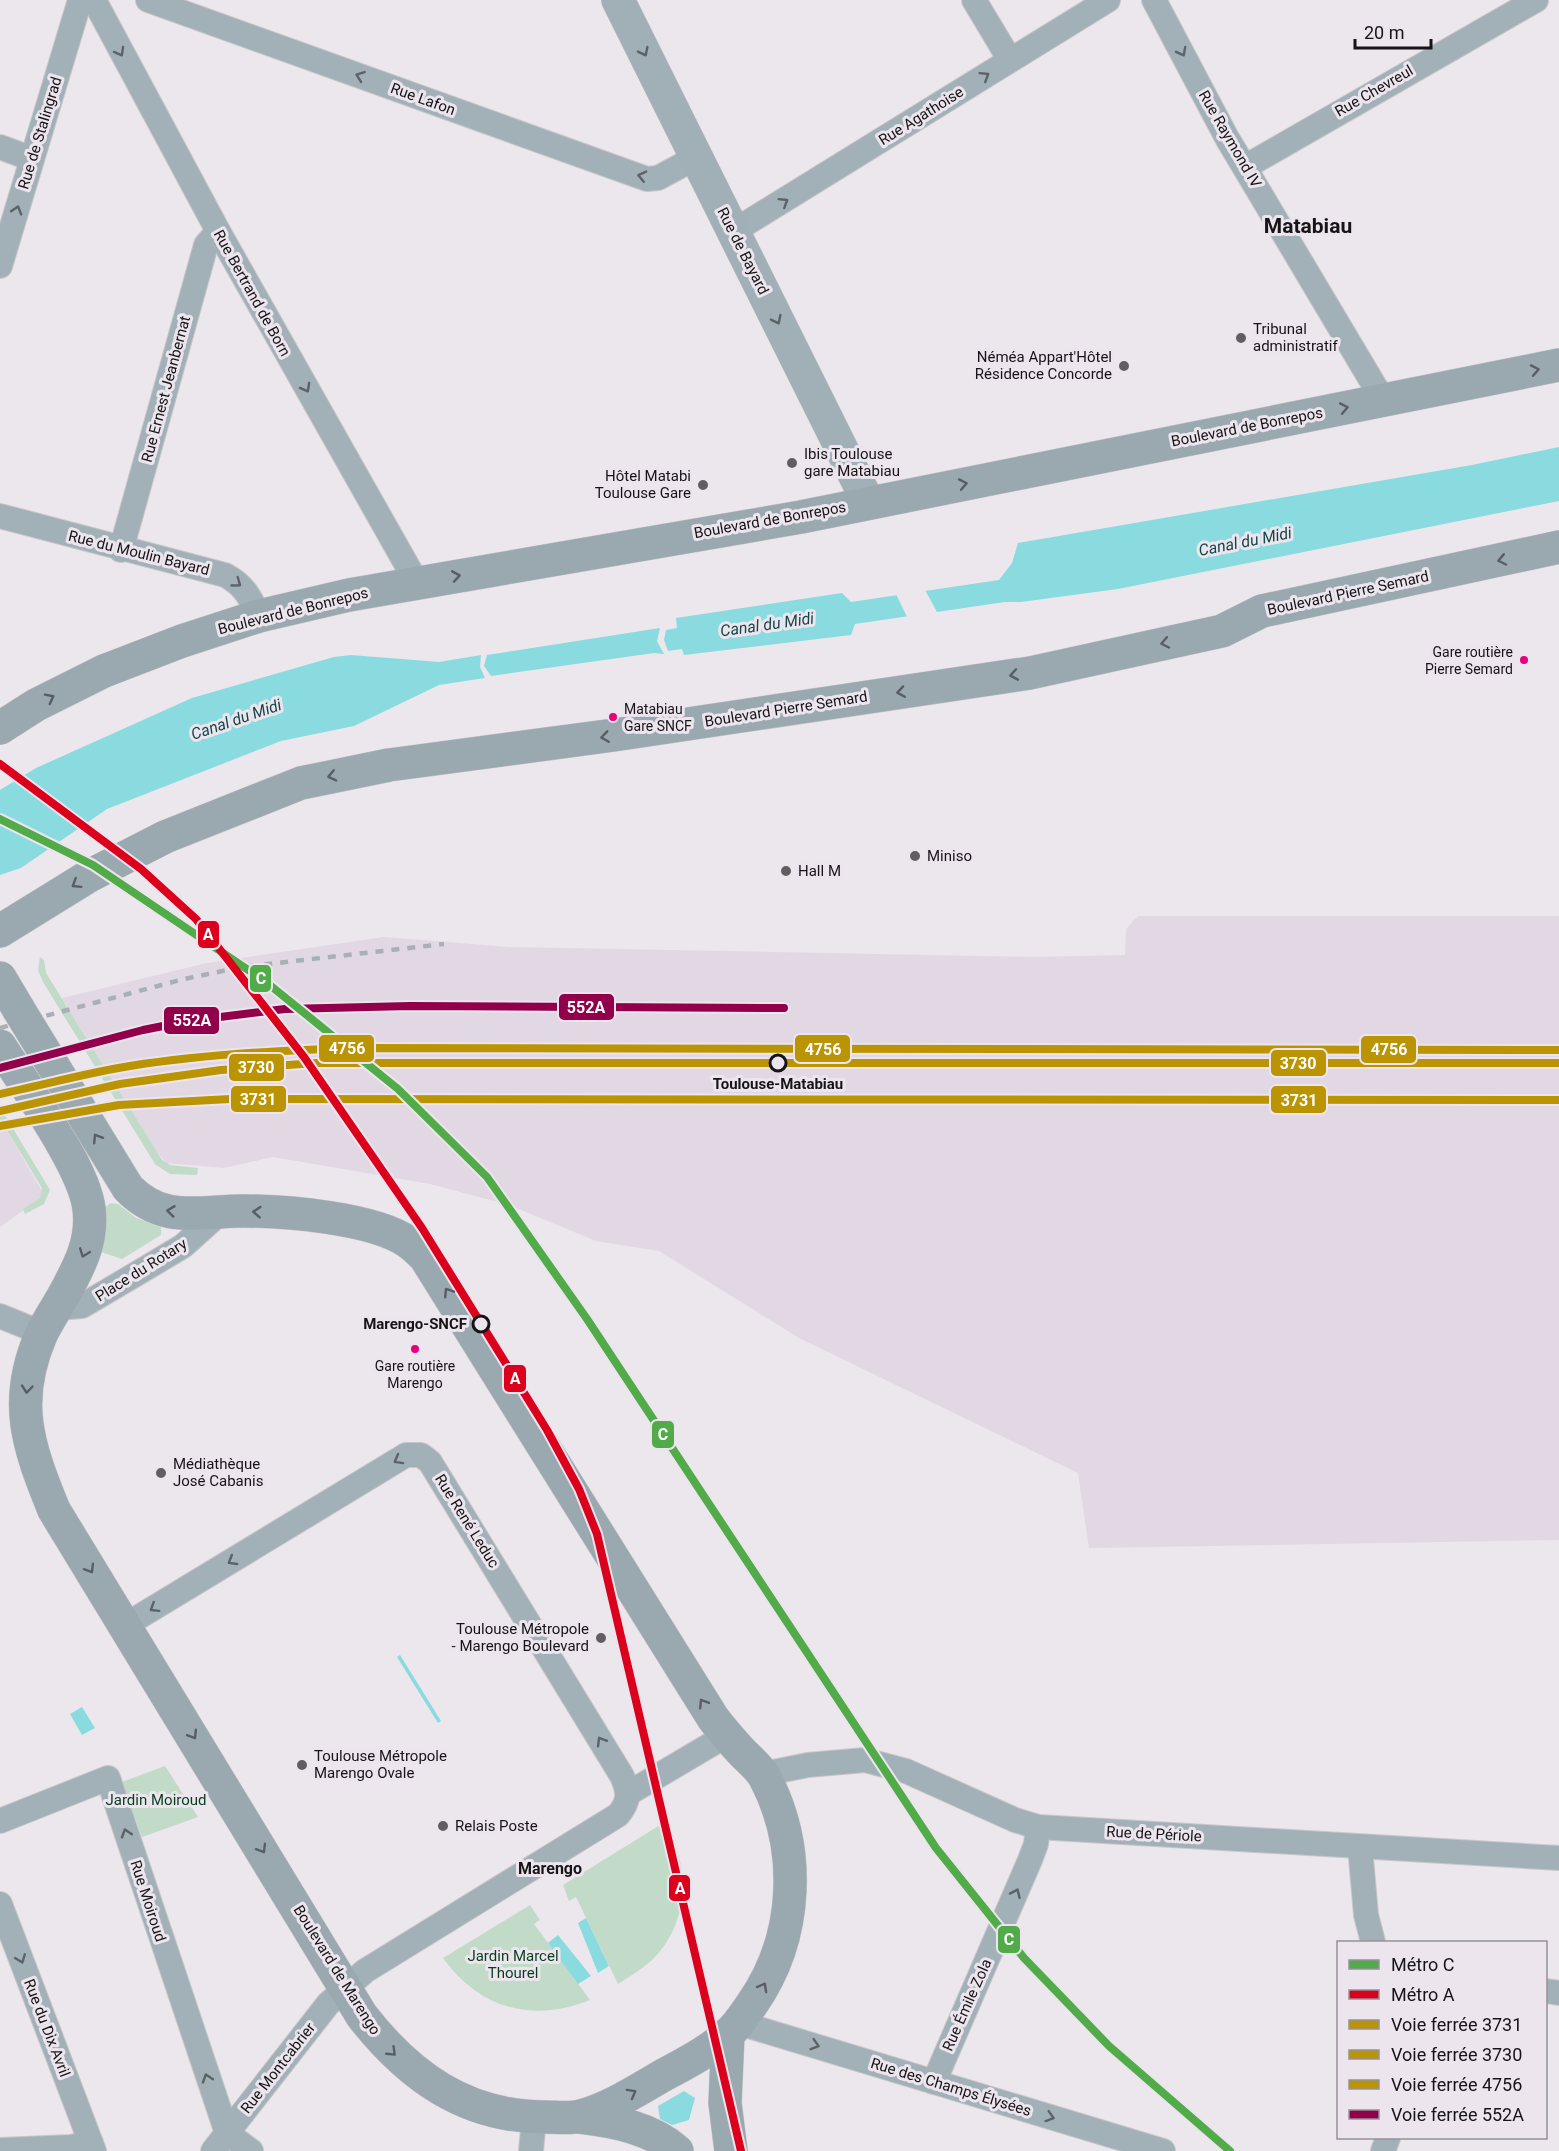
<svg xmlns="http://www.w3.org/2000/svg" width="1559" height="2151" font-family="Roboto,sans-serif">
<rect width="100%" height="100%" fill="#ebe7ec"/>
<g fill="#e1d8e3">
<path d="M1138,916H1559V1540L1089,1548L1078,1473L799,1338L659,1251L596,1241L509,1205L430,1184L273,1157L224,1168L166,1163L156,1151L62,998L207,963L384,937L509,947L1037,957L1125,955L1126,929Z"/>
<path d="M0,1119L42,1191L40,1198L0,1227Z"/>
</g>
<g fill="#c2dac8">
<path d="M40,957L44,960L46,973L162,1160L170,1165L198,1168L197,1175L170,1174L155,1164L43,982L38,970Z"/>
<path d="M0,1107L50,1190L44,1204L25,1214L23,1209L40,1198L42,1188L0,1119Z"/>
<path d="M111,1203L118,1204L136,1218L161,1227V1235L122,1259L101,1252L105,1207Z"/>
<path d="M165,1766L198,1817L142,1837L122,1782Z"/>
<path d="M665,1822C690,1865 691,1922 652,1960C642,1969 630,1976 618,1984L576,1897L569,1901L563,1885Z"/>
<path d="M530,1905L540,1920L534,1924L590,2000C532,2023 480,2009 443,1958Z"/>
</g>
<g fill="#8adbdf">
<path d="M1559,447V501L1118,589L1021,602H1005L855,624L851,635L684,655L682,649L668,651L664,640L666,630L677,628L676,618L842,593L851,602L999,580L1012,563L1018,543L1472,465Z"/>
<path d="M660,628L657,641L664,654L654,653L491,676L484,666L487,655Z"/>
<path d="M351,655L439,662L481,655L480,667L485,678L439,685L354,726L281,741L107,809L21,868L0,875V790L36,768L192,698L334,657Z"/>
<path d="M400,1655L441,1721L438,1723L397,1657Z"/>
<path d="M82,1707L95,1728L82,1735L70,1714Z"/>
<path d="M586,1918L609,1966L598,1973L578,1923Z"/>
<path d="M558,1935L591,1976L578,1984L548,1943Z"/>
<path d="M684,2091L695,2098L689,2120L672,2125L660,2119L658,2106Z"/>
</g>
<path fill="#ebe7ec" d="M924,588L938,614L908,619L895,592Z"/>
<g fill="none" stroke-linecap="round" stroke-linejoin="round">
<defs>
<g id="street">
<path d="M94,0L218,231L417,583"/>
<path d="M148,0L647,179L658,178L695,158"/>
<path d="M974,0L1010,60"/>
<path d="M1154,0L1227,138L1383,400"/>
<path d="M0,147L32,159"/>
<path d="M1245,167L1536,0"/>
<path d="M734,231L1108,0"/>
<path d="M0,266L80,0"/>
<path d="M0,516L225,575C244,585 250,597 259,616"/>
<path d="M121,550L206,245L218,231"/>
<path d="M57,1308L82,1306L148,1267L183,1246L222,1211"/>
<path d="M0,1316L42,1333"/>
<path d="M124,1626L406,1455H421L430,1462L622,1776C629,1792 630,1801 618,1815L365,1971L328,2004L213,2151"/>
<path d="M763,1774L808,1765L865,1760L906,1771L1015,1820L1038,1827L1559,1858"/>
<path d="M629,1793L727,1735"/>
<path d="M0,1821L108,1778L227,2133"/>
<path d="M1360,1847L1366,1915L1373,1942"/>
<path d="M0,1904L94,2151"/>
<path d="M1546,1991L1559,1993"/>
<path d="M739,2023L1163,2151"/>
<path d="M934,2082L1030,1860L1036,1844L1038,1827"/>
<path d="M530,2117L533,2129L531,2151"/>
<path d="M227,2133L251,2151"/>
<path d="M0,2150L71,2147L91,2143"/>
<path d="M1383,2151L1388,2138"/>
</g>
<path id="secondary" d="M618,0L868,502"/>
<g id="primary">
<path d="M0,728L36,705L104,671L182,641L259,616L349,595L801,517L1559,365"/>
<path d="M0,931L89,876L165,837L301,783L389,765L614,735L1030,673L1222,631L1262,611L1559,547"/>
<path d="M0,978L19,1010"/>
<path d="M0,1046C24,1084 85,1168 89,1209C93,1240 80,1265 66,1291C58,1306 48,1320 41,1335C12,1402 28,1446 54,1510L362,2016C409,2076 465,2117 545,2117C556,2117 570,2119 581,2116C610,2108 636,2091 662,2076C684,2064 708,2052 727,2035C737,2027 745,2014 752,2004C799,1937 802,1847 764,1776C758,1766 747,1758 739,1749C730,1739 721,1729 713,1718L425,1257C420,1252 414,1246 408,1242C373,1218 286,1211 243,1211C198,1211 163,1224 128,1188"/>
<path d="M728,2034L725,2103L731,2151"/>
<path d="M580,2117C614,2121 651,2128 677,2151"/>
</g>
</defs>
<use href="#street" stroke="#c8c6c9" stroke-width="26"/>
<use href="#secondary" stroke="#c8c6c9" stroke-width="34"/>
<use href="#primary" stroke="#c8c6c9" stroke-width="34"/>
<use href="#street" stroke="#a1b1b7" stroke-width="24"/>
<use href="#secondary" stroke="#a0b0b6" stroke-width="33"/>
<use href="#primary" stroke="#9aa8b0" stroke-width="33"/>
<path stroke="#a9b0b5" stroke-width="4.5" stroke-dasharray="8 8" stroke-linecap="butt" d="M0,1028L184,979L242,967L444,944"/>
<defs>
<path id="primary-bridge" d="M19,1010L128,1188"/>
</defs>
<use href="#primary-bridge" stroke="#c8c6c9" stroke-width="34" stroke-linecap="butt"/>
<use href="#primary-bridge" stroke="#9aa8b0" stroke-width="33"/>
<defs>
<path id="rail-1" d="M0,1126L119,1105L230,1099L1559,1100"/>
<path id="rail-2" d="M0,1111L120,1084L221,1070L315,1063H1559"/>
<path id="rail-3" d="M0,1094C43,1085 86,1073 130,1066C205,1054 282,1050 358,1048L1559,1050"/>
<path id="rail-4" d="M0,1068L143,1030L188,1021L285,1009L410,1006L784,1008"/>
</defs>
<use href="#rail-1" stroke="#ece5ee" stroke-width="12"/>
<use href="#rail-2" stroke="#ece5ee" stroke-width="12"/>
<use href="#rail-3" stroke="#ece5ee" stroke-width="12"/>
<use href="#rail-4" stroke="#ece5ee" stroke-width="12"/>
<use href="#rail-1" stroke="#bb9403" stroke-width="8"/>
<use href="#rail-2" stroke="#bb9403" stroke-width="8"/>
<use href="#rail-3" stroke="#bb9403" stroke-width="8"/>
<use href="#rail-4" stroke="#92004c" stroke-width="8"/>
<defs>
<path id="metro-1" d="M0,819L93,865L266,982L398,1089L487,1177L587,1319L936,1848L1024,1958L1109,2046L1230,2151"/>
<path id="metro-2" d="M0,764L141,869L196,919L304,1057L422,1228L547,1430L579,1489L597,1534L741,2151"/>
</defs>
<use href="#metro-1" stroke="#ece5ee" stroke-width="12"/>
<use href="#metro-2" stroke="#ece5ee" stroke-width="12"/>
<use href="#metro-1" stroke="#51ab48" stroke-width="8"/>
<use href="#metro-2" stroke="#db001b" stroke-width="8"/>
</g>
<defs><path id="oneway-chevron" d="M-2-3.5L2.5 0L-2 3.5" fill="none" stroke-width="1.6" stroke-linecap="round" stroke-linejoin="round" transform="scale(1.5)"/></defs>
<g stroke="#5c6267">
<use href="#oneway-chevron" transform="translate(120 52) rotate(61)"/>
<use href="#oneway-chevron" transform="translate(1182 52) rotate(62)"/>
<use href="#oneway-chevron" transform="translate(360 76) rotate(-160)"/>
<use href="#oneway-chevron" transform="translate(985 76) rotate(-32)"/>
<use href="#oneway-chevron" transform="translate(642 176) rotate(-167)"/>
<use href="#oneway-chevron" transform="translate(784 202) rotate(-32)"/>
<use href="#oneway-chevron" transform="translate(17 210) rotate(-73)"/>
<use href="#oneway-chevron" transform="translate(306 388) rotate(61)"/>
<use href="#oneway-chevron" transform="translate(237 583) rotate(36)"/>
<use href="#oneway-chevron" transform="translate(398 1460) rotate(151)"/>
<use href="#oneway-chevron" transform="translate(232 1561) rotate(149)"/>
<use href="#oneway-chevron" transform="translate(154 1608) rotate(148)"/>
<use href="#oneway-chevron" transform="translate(601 1741) rotate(-121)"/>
<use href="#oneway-chevron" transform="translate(126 1833) rotate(-108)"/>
<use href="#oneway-chevron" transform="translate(1016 1893) rotate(-66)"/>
<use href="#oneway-chevron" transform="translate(21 1959) rotate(69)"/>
<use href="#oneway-chevron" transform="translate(815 2045) rotate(17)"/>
<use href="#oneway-chevron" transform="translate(207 2078) rotate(-108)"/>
<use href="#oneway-chevron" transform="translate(1050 2117) rotate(17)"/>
</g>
<g stroke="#5b6266">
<use href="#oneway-chevron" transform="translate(644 52) rotate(64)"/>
<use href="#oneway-chevron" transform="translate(777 320) rotate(64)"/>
</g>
<g stroke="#585e64">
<use href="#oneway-chevron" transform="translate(1535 370) rotate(-11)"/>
<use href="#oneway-chevron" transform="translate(1344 408) rotate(-11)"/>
<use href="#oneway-chevron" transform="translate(963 484) rotate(-11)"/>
<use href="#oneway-chevron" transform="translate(1502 560) rotate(168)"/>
<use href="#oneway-chevron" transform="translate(456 576) rotate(-10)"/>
<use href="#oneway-chevron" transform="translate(1165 643) rotate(168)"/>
<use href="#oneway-chevron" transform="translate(1014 675) rotate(170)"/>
<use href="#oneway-chevron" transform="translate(901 692) rotate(171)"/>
<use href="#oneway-chevron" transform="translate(50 698) rotate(-27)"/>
<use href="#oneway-chevron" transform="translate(605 737) rotate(172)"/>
<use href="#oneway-chevron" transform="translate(332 776) rotate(167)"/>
<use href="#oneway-chevron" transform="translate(76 884) rotate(148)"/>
<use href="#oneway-chevron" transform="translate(97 1138) rotate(-122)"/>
<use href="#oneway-chevron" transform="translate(171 1211) rotate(-173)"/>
<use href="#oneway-chevron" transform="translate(257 1212) rotate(-176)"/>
<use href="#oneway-chevron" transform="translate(84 1253) rotate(111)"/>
<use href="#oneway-chevron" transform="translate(448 1292) rotate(-123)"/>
<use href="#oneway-chevron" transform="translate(27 1389) rotate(95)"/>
<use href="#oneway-chevron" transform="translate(90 1569) rotate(59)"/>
<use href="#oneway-chevron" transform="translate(703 1703) rotate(-122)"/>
<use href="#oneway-chevron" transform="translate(193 1735) rotate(58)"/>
<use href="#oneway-chevron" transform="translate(262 1849) rotate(59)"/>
<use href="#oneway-chevron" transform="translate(763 1987) rotate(-61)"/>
<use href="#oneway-chevron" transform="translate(392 2052) rotate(44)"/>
<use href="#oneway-chevron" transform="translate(632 2093) rotate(-29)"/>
</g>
<g fill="#615e62" stroke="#ece5ee" stroke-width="2">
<circle cx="1241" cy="338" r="6"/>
<circle cx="1124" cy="366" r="6"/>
<circle cx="792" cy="463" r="6"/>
<circle cx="703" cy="485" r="6"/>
<circle cx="915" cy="856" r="6"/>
<circle cx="786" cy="871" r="6"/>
<circle cx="161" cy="1473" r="6"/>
<circle cx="601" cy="1638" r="6"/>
<circle cx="302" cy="1765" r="6"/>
<circle cx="443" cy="1826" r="6"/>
</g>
<g fill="#e5007d" stroke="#ece5ee" stroke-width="2">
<circle cx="1524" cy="660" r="5"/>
<circle cx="613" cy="717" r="5"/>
<circle cx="415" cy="1349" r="5"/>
</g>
<g fill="#ece5ee" stroke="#161417" stroke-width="3">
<circle cx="778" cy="1063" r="8"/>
<circle cx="481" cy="1324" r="8"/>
</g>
<g text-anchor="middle" stroke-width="6" stroke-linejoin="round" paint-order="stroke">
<g font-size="14" fill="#161417" stroke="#ece5ee" text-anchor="end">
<text x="1513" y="657">Gare routière<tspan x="1513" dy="17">Pierre Semard</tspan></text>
<text x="624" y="714" text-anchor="start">Matabiau<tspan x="624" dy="17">Gare SNCF</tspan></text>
<text x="415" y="1371" text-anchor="middle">Gare routière<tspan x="415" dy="17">Marengo</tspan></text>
</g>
<g font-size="15" fill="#161417" stroke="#ece5ee">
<text transform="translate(1374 91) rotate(-30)" y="5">Rue Chevreul</text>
<text transform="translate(423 99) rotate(20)" y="5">Rue Lafon</text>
<text transform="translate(921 116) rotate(-32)" y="5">Rue Agathoise</text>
<text transform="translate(40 133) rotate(-73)" y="5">Rue de Stalingrad</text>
<text transform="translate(1230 139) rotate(60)" y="5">Rue Raymond IV</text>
<text transform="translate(743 251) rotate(63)" y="5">Rue de Bayard</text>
<text transform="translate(252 293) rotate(61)" y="5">Rue Bertrand de Born</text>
<text transform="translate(166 389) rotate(-75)" y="5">Rue Ernest Jeanbernat</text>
<text transform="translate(1247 427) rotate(-11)" y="5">Boulevard de Bonrepos</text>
<text transform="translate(770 520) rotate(-10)" y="5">Boulevard de Bonrepos</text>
<text transform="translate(139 553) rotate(14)" y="5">Rue du Moulin Bayard</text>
<text transform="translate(1348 593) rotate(-12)" y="5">Boulevard Pierre Semard</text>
<text transform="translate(293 611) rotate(-14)" y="5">Boulevard de Bonrepos</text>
<text transform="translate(786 709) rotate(-9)" y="5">Boulevard Pierre Semard</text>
<text transform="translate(141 1270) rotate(-32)" y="5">Place du Rotary</text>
<text transform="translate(467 1521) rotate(58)" y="5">Rue René Leduc</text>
<text transform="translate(1154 1834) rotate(3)" y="5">Rue de Périole</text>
<text transform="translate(148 1901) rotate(72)" y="5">Rue Moiroud</text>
<text transform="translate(337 1970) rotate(58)" y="5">Boulevard de Marengo</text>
<text transform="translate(967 2005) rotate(-66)" y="5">Rue Émile Zola</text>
<text transform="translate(47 2028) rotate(69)" y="5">Rue du Dix Avril</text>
<text transform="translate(278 2068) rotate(-52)" y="5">Rue Montcabrier</text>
<text transform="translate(951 2087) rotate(17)" y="5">Rue des Champs Élysées</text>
</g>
<g font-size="15" fill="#161417" stroke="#ece5ee" text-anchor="start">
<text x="1253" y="334">Tribunal<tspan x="1253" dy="17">administratif</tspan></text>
<text x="1112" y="362" text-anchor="end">Néméa Appart'Hôtel<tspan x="1112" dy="17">Résidence Concorde</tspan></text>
<text x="804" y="459">Ibis Toulouse<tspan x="804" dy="17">gare Matabiau</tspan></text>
<text x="691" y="481" text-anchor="end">Hôtel Matabi<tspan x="691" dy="17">Toulouse Gare</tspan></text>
<text x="927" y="861">Miniso</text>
<text x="798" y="876">Hall M</text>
<text x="173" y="1469">Médiathèque<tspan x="173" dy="17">José Cabanis</tspan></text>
<text x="589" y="1634" text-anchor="end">Toulouse Métropole<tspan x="589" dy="17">- Marengo Boulevard</tspan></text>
<text x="314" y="1761">Toulouse Métropole<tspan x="314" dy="17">Marengo Ovale</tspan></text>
<text x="455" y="1831">Relais Poste</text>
</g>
<g font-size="15" font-weight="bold" fill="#161417" stroke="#ece5ee">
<text x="778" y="1089">Toulouse-Matabiau</text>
<text x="467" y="1329" text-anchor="end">Marengo-SNCF</text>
</g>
<g font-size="15" fill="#063e1c" stroke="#ece5ee">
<text x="156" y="1805">Jardin Moiroud</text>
<text x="513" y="1961">Jardin Marcel<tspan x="513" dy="17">Thourel</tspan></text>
</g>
<g font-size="16" font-style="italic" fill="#124749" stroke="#ece5ee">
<text transform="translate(1245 541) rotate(-11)" y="6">Canal du Midi</text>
<text transform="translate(767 624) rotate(-8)" y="6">Canal du Midi</text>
<text transform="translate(236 719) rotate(-19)" y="6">Canal du Midi</text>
</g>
<g font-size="16" font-weight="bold" fill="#161417" stroke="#ece5ee">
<text x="550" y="1874">Marengo</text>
</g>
<g font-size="21" font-weight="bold" fill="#161417" stroke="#ece5ee">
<text x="1308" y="233">Matabiau</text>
</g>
</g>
<g stroke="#ece5ee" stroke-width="2">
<rect x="197" y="920" width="23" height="29" rx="6" fill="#db001b"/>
<rect x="249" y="964" width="23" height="29" rx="6" fill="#51ab48"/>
<rect x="558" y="993" width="57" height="28" rx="6" fill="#92004c"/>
<rect x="163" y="1006" width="57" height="29" rx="6" fill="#92004c"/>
<rect x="318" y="1034" width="57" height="29" rx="6" fill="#bb9403"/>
<rect x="794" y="1034" width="57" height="29" rx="6" fill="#bb9403"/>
<rect x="1360" y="1035" width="57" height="29" rx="6" fill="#bb9403"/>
<rect x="1270" y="1049" width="57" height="28" rx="6" fill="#bb9403"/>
<rect x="228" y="1053" width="57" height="29" rx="6" fill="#bb9403"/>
<rect x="230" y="1085" width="57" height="28" rx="6" fill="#bb9403"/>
<rect x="1270" y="1085" width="57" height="29" rx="6" fill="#bb9403"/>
<rect x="503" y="1364" width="24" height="29" rx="6" fill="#db001b"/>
<rect x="651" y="1420" width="24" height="29" rx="6" fill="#51ab48"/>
<rect x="668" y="1874" width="23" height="28" rx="6" fill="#db001b"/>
<rect x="997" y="1925" width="24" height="29" rx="6" fill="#51ab48"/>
</g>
<g font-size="16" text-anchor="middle" font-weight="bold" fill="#fff">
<text x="208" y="940">A</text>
<text x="261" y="984">C</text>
<text x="586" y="1013">552A</text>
<text x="192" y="1026">552A</text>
<text x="347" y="1054">4756</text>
<text x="823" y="1055">4756</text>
<text x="1389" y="1055">4756</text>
<text x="1298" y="1069">3730</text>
<text x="256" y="1073">3730</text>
<text x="258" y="1105">3731</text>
<text x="1299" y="1106">3731</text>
<text x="515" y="1384">A</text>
<text x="663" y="1440">C</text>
<text x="680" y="1894">A</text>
<text x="1009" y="1945">C</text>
</g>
<rect x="1337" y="1941" width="210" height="198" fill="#ece5ee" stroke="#969198" stroke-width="1.5"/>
<rect x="1349" y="1960" width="30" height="9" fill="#51ab48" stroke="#969198" stroke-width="1.5"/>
<text x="1391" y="1971" font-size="18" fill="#161417">Métro C</text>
<rect x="1349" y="1990" width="30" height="9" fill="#db001b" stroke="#969198" stroke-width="1.5"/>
<text x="1391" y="2001" font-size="18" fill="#161417">Métro A</text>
<rect x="1349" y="2020" width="30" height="9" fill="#bb9403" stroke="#969198" stroke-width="1.5"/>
<text x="1391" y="2031" font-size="18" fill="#161417">Voie ferrée 3731</text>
<rect x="1349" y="2050" width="30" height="9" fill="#bb9403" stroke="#969198" stroke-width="1.5"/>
<text x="1391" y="2061" font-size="18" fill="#161417">Voie ferrée 3730</text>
<rect x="1349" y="2080" width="30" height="9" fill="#bb9403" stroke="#969198" stroke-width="1.5"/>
<text x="1391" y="2091" font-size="18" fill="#161417">Voie ferrée 4756</text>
<rect x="1349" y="2110" width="30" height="9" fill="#92004c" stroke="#969198" stroke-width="1.5"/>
<text x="1391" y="2121" font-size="18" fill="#161417">Voie ferrée 552A</text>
<path d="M1355 39v9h76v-9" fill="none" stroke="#161417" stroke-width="3"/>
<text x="1364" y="39" font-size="18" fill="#161417" stroke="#ece5ee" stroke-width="4.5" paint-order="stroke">20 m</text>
</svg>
